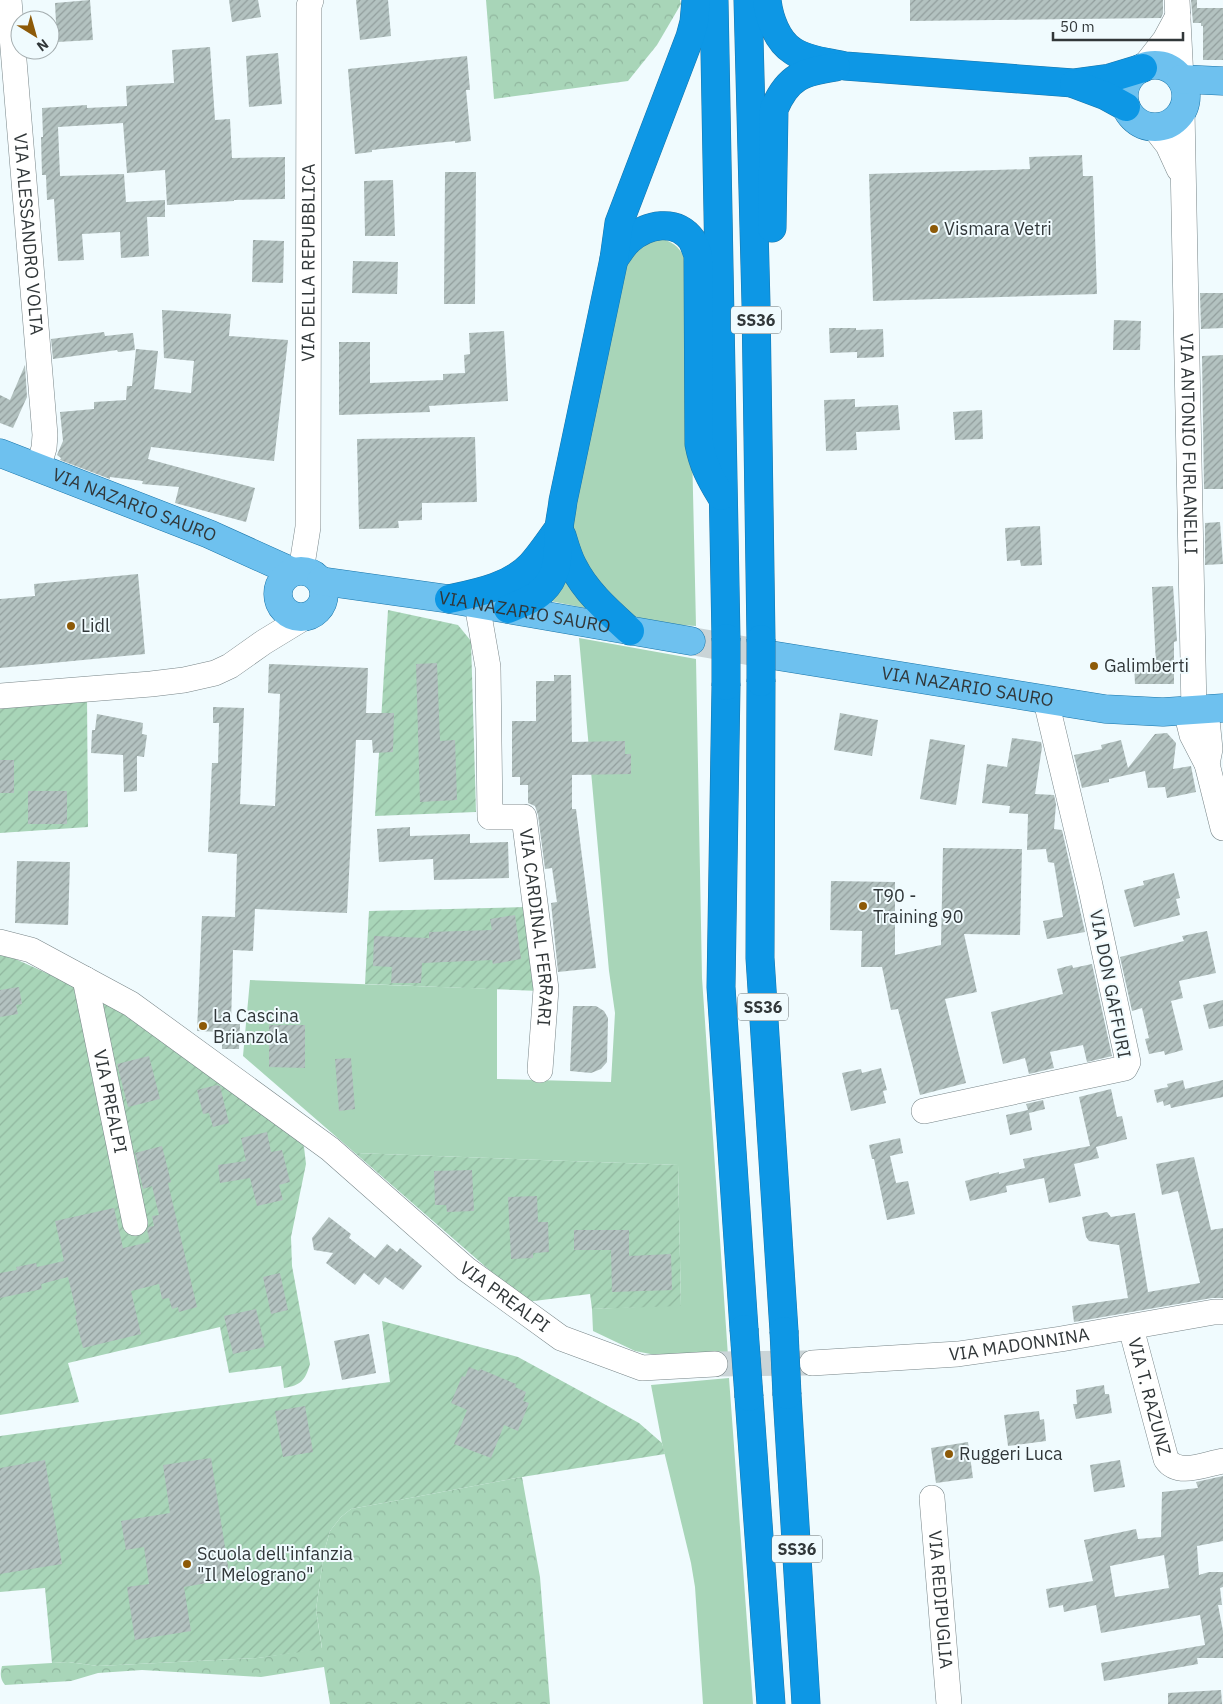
<svg xmlns="http://www.w3.org/2000/svg" width="1223" height="1704" font-family="'IBM Plex Sans',sans-serif">
<defs>
<pattern id="forest-crowns" width="20" height="18" patternUnits="userSpaceOnUse" patternTransform="scale(1.25)"><rect width="20" height="18" fill="#a8d5b8"/><path d="M2 6a3 3 0 1 1 6 0M12 15a3 3 0 1 1 6 0" fill="none" stroke="#91b79f"/></pattern>
<pattern id="garden-furrows" width="10" height="10" patternUnits="userSpaceOnUse" patternTransform="scale(1.25)"><rect width="10" height="10" fill="#a8d5b8"/><path d="M-1 1l2-2M0 10L10 0M9 11l2-2" fill="none" stroke="#91b79f"/></pattern>
<pattern id="building-hatch" width="6" height="6" patternUnits="userSpaceOnUse" patternTransform="scale(1.25)"><rect width="6" height="6" fill="#b3c2c0"/><path d="M-1 1l2-2M0 6l6-6M5 7l2-2" fill="none" stroke="#929e9d"/></pattern>
</defs>
<rect width="100%" height="100%" fill="#f0fbfe"/>
<g fill="#a8d5b8">
<path d="M658,237C678,244 682,249 688,269L696,626C686,625 675,625 665,624C619,619 587,587 575,542C573,534 573,524 572,516L629,256L644,242Z"/>
<path d="M570,574L595,610L550,601L561,590Z"/>
<path d="M579,638L696,659L702,978L728,1356L671,1358L635,1351L593,1331L592,1309L681,1305L678,1165L355,1153L243,1056L250,980L497,989V1079L611,1082L615,1013L609,971Z"/>
<path d="M729,1378L753,1704H703L695,1587L691,1563L662,1443L651,1385Z"/>
</g>
<g fill="url(#forest-crowns)">
<path d="M486,0H680L681,4L657,45L628,81L494,99Z"/>
<path d="M522,1477L540,1577L550,1704H330L324,1667L261,1677L142,1670L98,1673L71,1681L5,1685C0,1679 0,1673 2,1666L68,1662L98,1666L258,1658L322,1648L316,1610L324,1552L330,1531L341,1517L351,1509Z"/>
</g>
<g fill="url(#garden-furrows)">
<path d="M388,610L458,625L471,641L476,812L375,816Z"/>
<path d="M87,695L88,827L0,833V708H9L16,698Z"/>
<path d="M526,907L539,991L365,984L369,911Z"/>
<path d="M0,954L11,957L104,999L296,1133L304,1147L306,1164L291,1237L292,1266L310,1364C305,1381 301,1385 284,1388L281,1366L229,1373L220,1327L68,1363L79,1402L0,1415Z"/>
<path d="M355,1153L678,1165L681,1306L592,1309L590,1294L526,1302Z"/>
<path d="M382,1321L518,1357L639,1423L662,1443L665,1454L522,1477L351,1509L341,1517L330,1531L324,1552L316,1610L322,1649L258,1658L98,1666L68,1662L52,1663L45,1588L0,1592V1436L390,1382Z"/>
</g>
<g fill="url(#building-hatch)" fill-rule="evenodd">
<path d="M90,0L93,40L57,42L55,3Z"/>
<path d="M229,0H258L261,17L232,22Z"/>
<path d="M356,0H388L391,36L360,40Z"/>
<path d="M910,0H1163V13L1161,18L910,21Z"/>
<path d="M1191,0H1197V8H1223V60H1203V26H1201V23H1193Z"/>
<path d="M210,47L215,120L230,119L232,158L285,157V199L234,200V201L167,205L165,170L127,173L123,123L58,127L60,176L124,174L126,202L165,200V217H147L149,256L121,258L120,232L82,234L84,260L58,261L54,199L47,200L46,175H42L41,137H43L42,108L87,105V108L127,106L126,86L174,83L172,50Z"/>
<path d="M278,53L282,104L249,107L246,56Z"/>
<path d="M467,56L470,90H466L471,141L455,143V141L372,150V152L355,154L348,69Z"/>
<path d="M1082,155L1083,176H1093L1097,294L873,301L869,174L1030,169L1029,157Z"/>
<path d="M445,172H476L475,304H444Z"/>
<path d="M393,180L395,236H365L364,181Z"/>
<path d="M253,240L284,241L283,283L252,282Z"/>
<path d="M353,261L398,262L397,294L352,293Z"/>
<path d="M1200,293H1223V328L1201,329Z"/>
<path d="M162,310L231,314L229,336L288,340L274,461L151,447L148,459L255,488L246,522L175,503L179,487L142,484L143,481L110,477V479L60,460L61,458L57,455L63,441L60,412L94,409V402L126,400L127,386H132L136,349L158,351L154,389L191,393L194,361L164,358Z"/>
<path d="M1114,320L1141,321L1140,350H1113Z"/>
<path d="M829,328H856V330L883,329L884,357L857,358V352L830,353Z"/>
<path d="M504,331L508,401L429,406L430,412L339,415V342H370V383L443,380V374L465,373L464,355L470,354L469,333Z"/>
<path d="M104,332L105,336L133,333L135,350L118,352L117,350L53,359L51,339Z"/>
<path d="M1223,355V489H1204L1202,356Z"/>
<path d="M25,365L27,397L13,428L0,423V395L10,400Z"/>
<path d="M855,399V407L898,405L900,430L856,432L857,450L826,451L824,400Z"/>
<path d="M982,410L983,439L955,440L953,412Z"/>
<path d="M475,437L477,502L422,503V520L398,521L399,528L359,529L357,439Z"/>
<path d="M1220,522L1223,564L1205,565V523Z"/>
<path d="M1040,526L1042,565L1021,566L1020,560L1007,561L1005,528Z"/>
<path d="M138,574L145,654L0,668V599L35,596L34,584Z"/>
<path d="M1173,586L1177,641L1174,642V684H1135L1134,664H1156L1152,587Z"/>
<path d="M437,663L440,741L455,740L457,800L420,802L416,664Z"/>
<path d="M269,664L368,668L366,713H394L393,752L373,753L372,740H356L347,913L255,909L253,951L233,950L231,1024H240L239,1049H222V1032L197,1031L202,916L235,917L237,854L208,852L212,763H218L219,723H213V707L244,708L240,804L275,806L280,694L268,693Z"/>
<path d="M554,675H571L572,742L625,741V754H631V774L572,775V809H576L596,968L558,972L551,903L557,902L552,868L545,869L538,815L535,806L528,803V785H520V777H512V721H536V681H554Z"/>
<path d="M840,713L878,720L872,756L834,750Z"/>
<path d="M97,714L143,723L142,734L147,735L144,757L137,756V791L124,792L123,755L91,753L92,730H95Z"/>
<path d="M1167,733L1176,743L1173,769L1191,766L1196,792L1167,798L1165,787L1148,788L1145,771L1109,779V782L1082,788L1074,755L1102,749L1101,745L1121,740L1128,768L1155,734Z"/>
<path d="M1012,738L1041,742L1042,747L1035,794L1054,795L1056,804L1054,829L1062,830L1085,932L1047,939L1043,921L1063,917L1054,863L1048,862L1046,849L1027,850L1028,814L1009,813L1010,806L982,803L987,764L1007,767Z"/>
<path d="M930,739L965,745L956,805L920,799Z"/>
<rect x="0" y="760" width="14" height="33"/>
<rect x="28" y="791" width="39" height="33"/>
<path d="M410,827V836L470,834V843L508,842L509,878L434,880L433,859L379,862L377,829Z"/>
<path d="M943,848L1022,849L1020,935L964,934L977,992L945,999L966,1083L920,1095L898,1009L891,1010L882,967H861L862,931L830,930L831,881L895,882V955L941,945Z"/>
<path d="M17,861L70,862L68,925L15,923Z"/>
<path d="M1174,873L1180,898L1176,899L1180,915L1134,927L1124,890L1144,885L1143,881Z"/>
<path d="M515,915L521,959L493,964L492,960L422,963L421,983H391L392,967L373,966L374,936L429,938V932L492,930L490,919Z"/>
<path d="M1207,931L1216,973L1179,981L1183,998L1171,1001L1183,1050L1165,1055L1164,1051L1149,1054L1145,1039L1149,1038L1142,1008L1132,1011L1120,957L1184,941L1182,936Z"/>
<path d="M1092,964L1112,1056L1087,1062L1083,1045L1050,1052L1054,1068L1029,1074L1025,1058L1003,1064L991,1012L1063,994L1057,969L1072,965L1073,968Z"/>
<path d="M19,987L22,1004L16,1005L18,1014L0,1017V990Z"/>
<path d="M1223,1000V1026L1209,1029L1203,1005Z"/>
<path d="M573,1006H596L604,1011L608,1018L607,1062L601,1069L591,1073L570,1071Z"/>
<path d="M269,1025H305V1068L269,1067Z"/>
<path d="M149,1056L160,1099L128,1107L117,1064Z"/>
<path d="M351,1058L355,1109L339,1111L335,1059Z"/>
<path d="M881,1068L887,1090L883,1091L886,1103L851,1111L842,1073L861,1069L862,1073Z"/>
<path d="M1183,1080L1185,1089L1223,1080V1097L1171,1108L1170,1104L1164,1106L1163,1101L1157,1103L1154,1090L1168,1087L1167,1084Z"/>
<path d="M217,1085L220,1086L229,1123L213,1127L209,1113L203,1114L197,1090Z"/>
<path d="M1111,1089L1117,1117L1122,1116L1127,1139L1096,1147L1099,1158L1074,1164L1081,1196L1049,1203L1044,1178L1006,1186L1007,1192L970,1201L965,1181L999,1172V1174L1025,1168L1023,1159L1090,1146L1079,1097Z"/>
<path d="M1043,1100L1045,1109L1029,1113L1032,1130L1010,1135L1006,1115L1028,1110L1026,1104Z"/>
<path d="M267,1132L271,1152L282,1150L290,1182L279,1185L283,1200L257,1206L250,1178L220,1183L218,1165L246,1161L241,1138Z"/>
<path d="M900,1138L903,1153L890,1156L896,1183L908,1181L915,1214L887,1220L874,1159H872L869,1145Z"/>
<path d="M162,1146L171,1182L168,1183L197,1307L179,1312L178,1307L172,1309L169,1298L162,1299L159,1284L131,1291L141,1334L83,1348L75,1316L77,1315L68,1277L41,1284L42,1289L0,1298V1273L17,1270L16,1267L36,1263L37,1267L64,1261L55,1221L114,1208L123,1248L150,1242L147,1230L149,1227L154,1226L152,1216L159,1215L152,1186L143,1189L135,1153Z"/>
<path d="M1194,1157L1211,1230L1223,1228V1298H1212L1074,1322L1072,1306L1128,1298L1119,1245L1089,1241L1086,1237L1082,1217L1107,1212L1111,1217L1135,1213L1148,1292L1200,1283L1178,1191L1162,1195L1156,1164Z"/>
<path d="M472,1170L474,1211L447,1212L446,1205H435L434,1171Z"/>
<path d="M537,1196L538,1222H548L549,1252L533,1253V1258L511,1259L508,1197Z"/>
<path d="M329,1217L351,1234L349,1238L375,1258L387,1244L397,1252L400,1248L422,1266L403,1290L385,1277L379,1285L364,1273L355,1285L326,1263L333,1253L314,1250L312,1238Z"/>
<path d="M574,1230H629V1256L671,1254L672,1290L612,1292L611,1250H574Z"/>
<path d="M280,1273L288,1310L271,1314L263,1277Z"/>
<path d="M256,1309L265,1347L233,1354L224,1316Z"/>
<path d="M369,1334L376,1373L342,1380L334,1341Z"/>
<path d="M469,1367L479,1371L480,1369L516,1384L515,1387L526,1392L523,1401L529,1403L518,1431L504,1425L491,1458L454,1444L467,1410L451,1403L462,1376L465,1377Z"/>
<path d="M1104,1385L1105,1394H1109L1112,1413L1076,1419L1073,1404H1077L1076,1390Z"/>
<path d="M305,1406L313,1452L283,1457L275,1411Z"/>
<path d="M1039,1411L1040,1420L1044,1419L1046,1441L1008,1446L1004,1415Z"/>
<path d="M968,1442L973,1478L936,1483L931,1448Z"/>
<path d="M211,1458L230,1579L184,1587L191,1631L135,1640L127,1587L149,1584L144,1547L126,1550L121,1521L170,1513L163,1465Z"/>
<path d="M45,1460L62,1564L0,1574V1468Z"/>
<path d="M1120,1460L1125,1487L1094,1492L1090,1465Z"/>
<path d="M1223,1476V1541L1197,1546L1199,1575L1209,1572H1223V1587L1220,1588L1222,1605H1218L1223,1631V1658H1197L1198,1664L1104,1681L1101,1663L1205,1645L1200,1615L1101,1633L1096,1605L1064,1612L1063,1605L1049,1608L1046,1589L1093,1581L1084,1540L1136,1529L1138,1539L1161,1537L1162,1492L1198,1488L1196,1482ZM1164,1555L1169,1588L1115,1597L1110,1566Z"/>
<path d="M1221,1690L1222,1704H1168V1693Z"/>
</g>
<g fill="none" stroke-linecap="round" stroke-linejoin="round">
<path stroke="#cad4d7" stroke-width="25" stroke-dasharray="25 12" stroke-linecap="butt" d="M715,1364L807,1363"/>
<path stroke="#cad4d7" stroke-width="28" stroke-dasharray="28 14" stroke-linecap="butt" d="M691,641L771,655"/>
<defs>
<g id="minor">
<path id="s1" d="M9,0L45,435L44,448L38,468"/>
<path d="M1177,0L1181,79"/>
<path d="M1143,68L1165,40L1178,16"/>
<path id="s2" d="M1182,110L1194,711"/>
<path d="M1154,127L1168,145L1179,169"/>
<path id="s3" d="M301,571L308,527L309,6L311,0"/>
<path id="s4" d="M477,604L488,667L490,817H524L546,989L540,1070"/>
<path d="M0,696L151,684L184,680L215,673L230,666L264,642L305,617"/>
<path d="M1206,710L1210,749L1207,764"/>
<path d="M1186,711L1192,735L1207,764L1223,828"/>
<path id="s5" d="M0,942L31,950L131,1004L330,1149L466,1269L561,1338L642,1368L715,1364"/>
<path id="s6" d="M85,979L135,1223"/>
<path d="M924,1111L1125,1068L1128,1062L1090,885L1046,701"/>
<path id="s7" d="M1131,1328L1166,1459C1178,1477 1205,1464 1223,1461"/>
<path id="s8" d="M812,1363L958,1354L1061,1339L1214,1312H1223"/>
<path id="s9" d="M932,1498L949,1704"/>
</g>
<g id="major">
<circle cx="1155" cy="96" r="31"/>
<path d="M1181,79L1223,81"/>
<path id="s10" d="M0,453L209,534L293,572"/>
<circle cx="301" cy="594" r="23"/>
<path id="s11" d="M321,581L449,599L691,641"/>
<path id="s12" d="M771,655L1105,709L1163,712L1223,708"/>
</g>
<g id="highway">
<path d="M714,0L726,638"/>
<path d="M748,0L756,304L761,639"/>
<path d="M767,0C769,18 777,41 793,51C807,61 829,62 845,66L1073,83L1110,78L1143,68"/>
<path d="M1074,84L1106,96L1126,107"/>
<path d="M772,228L774,109C788,76 803,72 836,67"/>
<path d="M614,259C619,253 623,245 629,240C647,224 676,218 692,240C694,244 696,250 698,255L699,444C703,465 710,478 721,496"/>
<path d="M562,536C565,546 568,557 573,566C586,592 608,611 630,631"/>
<path d="M449,599C477,593 510,587 531,565C541,554 550,540 559,528"/>
<path d="M508,609C519,604 533,600 542,591C561,574 557,550 559,528C560,519 562,510 563,501L614,259L619,223L690,37L694,22L696,0"/>
<path d="M761,682L760,958L784,1331"/>
<path d="M726,686L721,987L744,1329"/>
<path d="M787,1395L806,1704"/>
<path d="M749,1397L771,1704"/>
</g>
</defs>
<use href="#minor" stroke="#788588" stroke-width="26"/>
<use href="#major" stroke="#1a75a9" stroke-width="29"/>
<use href="#highway" stroke="#1a75a9" stroke-width="29"/>
<use href="#minor" stroke="#fff" stroke-width="25"/>
<use href="#major" stroke="#6ec1ef" stroke-width="28"/>
<use href="#highway" stroke="#0d97e5" stroke-width="28"/>
<defs>
<g id="highway-bridge">
<path d="M761,682V639"/>
<path d="M726,686V638"/>
<path d="M744,1329L749,1397"/>
<path d="M784,1331L787,1395"/>
</g>
</defs>
<use href="#highway-bridge" stroke="#1a75a9" stroke-width="29" stroke-linecap="butt"/>
<use href="#highway-bridge" stroke="#0d97e5" stroke-width="28"/>
</g>
<g fill="#8d5a08" stroke="#f0fbfe" stroke-width="2">
<circle cx="934" cy="229" r="5"/>
<circle cx="71" cy="626" r="5"/>
<circle cx="1094" cy="666" r="5"/>
<circle cx="863" cy="906" r="5"/>
<circle cx="203" cy="1026" r="5"/>
<circle cx="949" cy="1454" r="5"/>
<circle cx="187" cy="1564" r="5"/>
</g>
<g text-anchor="middle" stroke-width="4" stroke-linejoin="round" paint-order="stroke">
<g fill="#f0fbfe" stroke="#6a7274" stroke-width="1">
<rect x="731" y="306.5" width="50" height="27" rx="4"/>
<rect x="738" y="993.5" width="50" height="27" rx="4"/>
<rect x="772" y="1535.5" width="50" height="27" rx="4"/>
</g>
<g font-size="16" font-weight="bold" fill="#313739">
<text x="756" y="326">SS36</text>
<text x="763" y="1013">SS36</text>
<text x="797" y="1555">SS36</text>
</g>
<g font-size="18" fill="#313739" stroke="#f0fbfe" text-anchor="start">
<text x="944" y="235">Vismara Vetri</text>
<text x="81" y="632">Lidl</text>
<text x="1104" y="672">Galimberti</text>
<text x="873" y="902">T90 -<tspan x="873" dy="21">Training 90</tspan></text>
<text x="213" y="1022">La Cascina<tspan x="213" dy="21">Brianzola</tspan></text>
<text x="959" y="1460">Ruggeri Luca</text>
<text x="197" y="1560">Scuola dell'infanzia<tspan x="197" dy="21">"Il Melograno"</tspan></text>
</g>
<g font-size="18" fill="#313739" stroke="#f0fbfe">
<text dy="6" stroke="none"><textPath href="#s1" startOffset="235">VIA ALESSANDRO VOLTA</textPath></text>
<text dy="6" stroke="none"><textPath href="#s3" startOffset="309">VIA DELLA REPUBBLICA</textPath></text>
<text dy="6" stroke="none"><textPath href="#s2" startOffset="334">VIA ANTONIO FURLANELLI</textPath></text>
<text dy="6" stroke="none"><textPath href="#s10" startOffset="144">VIA NAZARIO SAURO</textPath></text>
<text dy="6" stroke="none"><textPath href="#s11" startOffset="206">VIA NAZARIO SAURO</textPath></text>
<text dy="6" stroke="none"><textPath href="#s12" startOffset="199">VIA NAZARIO SAURO</textPath></text>
<text dy="6" stroke="none"><textPath href="#s4" startOffset="359">VIA CARDINAL FERRARI</textPath></text>
<text transform="translate(1110 984) rotate(79)" y="6">VIA DON GAFFURI</text>
<text dy="6" stroke="none"><textPath href="#s6" startOffset="125">VIA PREALPI</textPath></text>
<text dy="6" stroke="none"><textPath href="#s5" startOffset="621">VIA PREALPI</textPath></text>
<text dy="6" stroke="none"><textPath href="#s8" startOffset="208">VIA MADONNINA</textPath></text>
<text dy="6" stroke="none"><textPath href="#s7" startOffset="71">VIA T. RAZUNZ</textPath></text>
<text dy="6" stroke="none"><textPath href="#s9" startOffset="102">VIA REDIPUGLIA</textPath></text>
</g>
</g>
<g transform="translate(35 35) rotate(143)"><circle r="24" fill="#f0fbfe" stroke="#a4adaf"/>
<path d="M0-4L9 19L0 12L-9 19Z" fill="#8d5a08"/>
<text y="-8" font-size="14" font-weight="bold" text-anchor="middle" fill="#313739">N</text>
</g>
<path d="M1053 32v8h130v-8" fill="none" stroke="#313739" stroke-width="2.5"/>
<text x="1060" y="32" font-size="15" fill="#313739" stroke="#f0fbfe" stroke-width="4" paint-order="stroke">50 m</text>
</svg>
